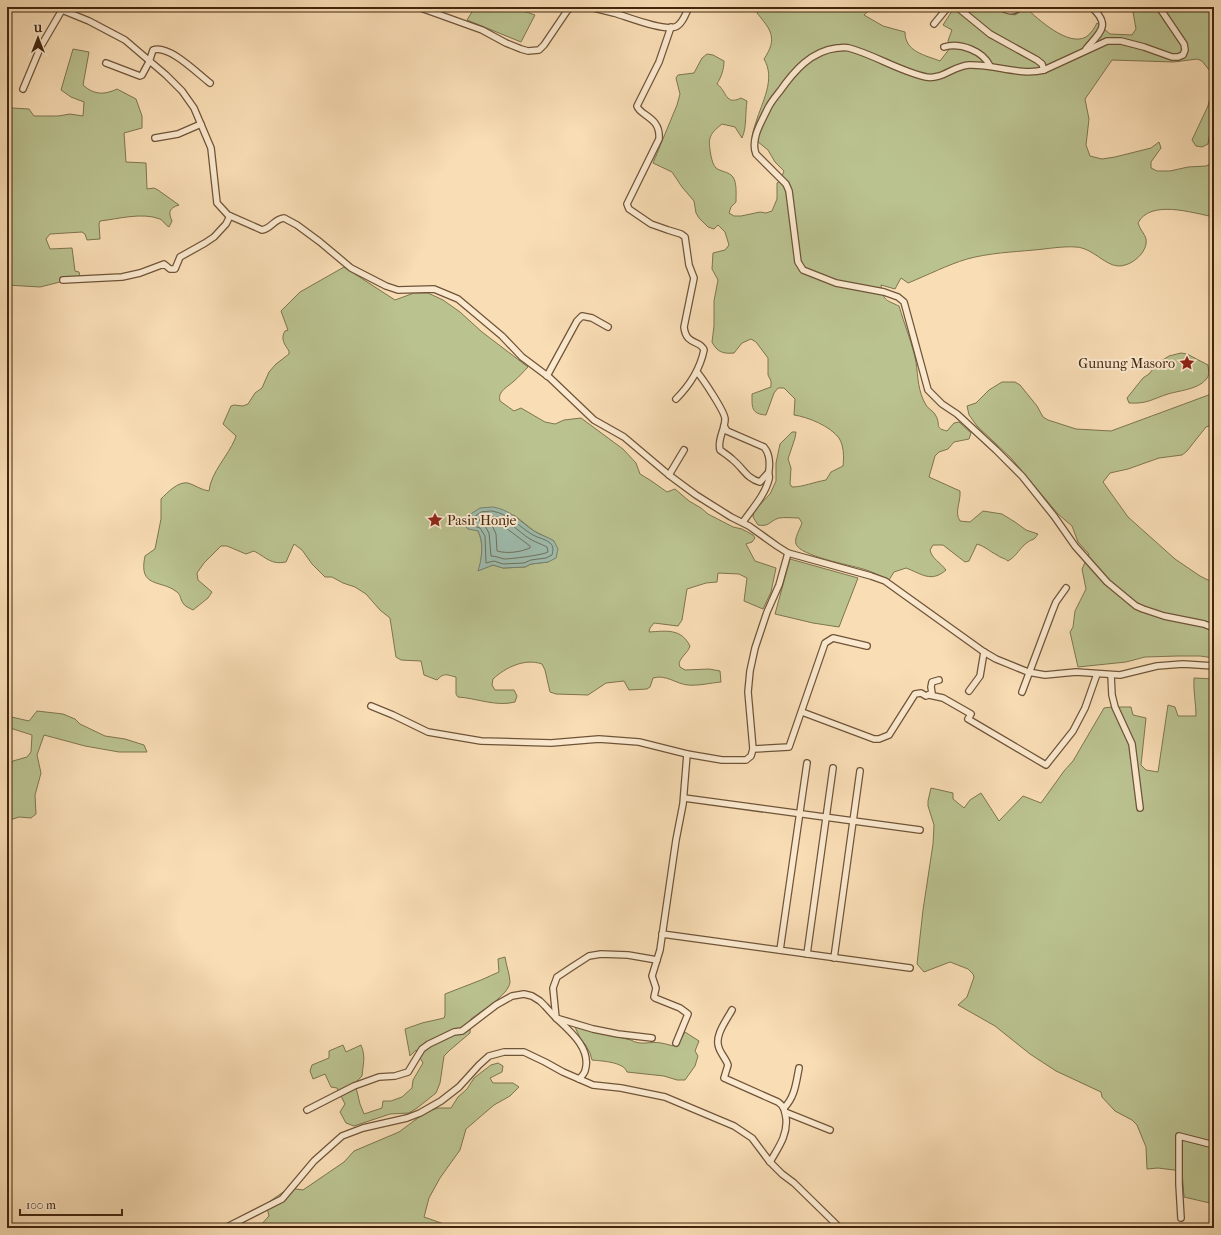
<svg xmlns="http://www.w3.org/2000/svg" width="1221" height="1235" font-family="'IM FELL French Canon',serif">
<rect width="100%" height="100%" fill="#f9ddb5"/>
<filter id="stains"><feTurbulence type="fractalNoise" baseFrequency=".005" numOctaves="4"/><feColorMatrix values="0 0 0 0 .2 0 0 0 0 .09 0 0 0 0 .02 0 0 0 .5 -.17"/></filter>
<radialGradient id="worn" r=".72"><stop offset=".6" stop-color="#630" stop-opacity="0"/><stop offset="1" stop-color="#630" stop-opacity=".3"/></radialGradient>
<g fill="#bac290" stroke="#7e744f" fill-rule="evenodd">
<path d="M475,7H512L535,15L521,42L467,20Z"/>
<path d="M760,7H873L864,15L883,26L905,32C905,52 925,55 940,61L950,48L948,41L952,30L943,25L952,11L959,7H997L1007,13L1015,15L1026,8C1038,19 1068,47 1086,37C1091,34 1095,27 1097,23L1110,34L1132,35L1136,29L1133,12L1130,7H1214V126L1210,132L1208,144L1202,147L1196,146L1192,140L1208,106L1213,84L1210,71L1202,61L1197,59L1174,62L1112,60L1085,99L1089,119L1086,145L1090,156L1102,159L1115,157L1151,148L1159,142L1161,148L1151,162V168L1157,171H1170L1188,167L1206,166L1214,162V217C1193,213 1150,199 1138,223C1140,230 1145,234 1146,239C1148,250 1136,262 1125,265C1108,271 1095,248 1076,247C1062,246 1047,249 1034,250C1012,252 989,253 967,259C947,265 928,275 908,283L901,278L895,289L881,285C884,301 884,299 899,306C904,323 913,346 916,362C918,377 918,392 926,405C928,409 934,411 936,416C941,425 934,428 947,431L954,423L959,422L971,433L969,439L954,442L948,449L939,452L935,456L929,477L960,491C961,502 954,512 960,521L970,522L983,511L1002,514L1015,522L1026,530L1038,534C1033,542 1033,538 1028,542C1020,547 1017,556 1008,561C1005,558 1000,558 997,555C989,551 986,547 977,544L969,561L965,562L943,545H933L930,550C932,559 940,562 946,570C931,583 922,574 906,568L894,572L889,580C880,576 871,571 863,569C850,565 800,556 796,544C794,538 800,529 802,523L799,518C793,518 785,517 779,518C769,521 770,527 758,525L753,517L754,511L770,494L776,481V463L780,444L792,432H796L795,438L788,459L791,468L790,484L792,487C803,487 814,482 826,480L831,472L843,466C844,457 844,446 839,438C830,426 808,417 794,415L795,399L784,388H778L774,393L766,415C751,414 752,407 752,394L771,387V381L768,375V358L756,342L751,339L742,343L734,353C723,354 717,352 712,342L714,326V301L718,280L712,269L713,253L725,250L729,245L725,232L718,225L714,229L708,227L699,218L696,213L694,201L682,187L672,172L653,163L677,105L680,94L676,78L678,75L694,73L702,58L707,54L713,55L724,61C724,70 721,77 717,84C727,91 725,106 741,98L747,101C745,113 747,127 742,138L735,127L722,124C708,135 708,139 711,156C712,160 713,165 716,168C721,172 728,171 733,177C737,183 736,194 736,202L731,207L729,213L734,216H741L760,212L766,213L772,211L777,199V183L780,181L784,171L775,162L768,150L752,137C753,132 754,127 756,122C762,102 776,79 764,59C778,38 771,30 757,13Z"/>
<path d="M73,49L89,52L83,85C94,95 104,95 117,89L136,99L142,116V128L124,133L126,162L146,163L147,189L154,188L158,190L179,205C169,208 168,212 172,221L169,227C165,225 164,221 160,219C142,212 118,219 100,221L99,224L100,239L87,240L85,234L82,232L50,234L46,239L50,249L72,248L75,271L79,272L81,281L60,282L40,287L7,285V111L12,108L29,109L34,116H58L70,114L83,116L84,102L71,97L61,90Z"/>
<path d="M344,267L395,300L414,293H428L443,300L460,312L482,332L528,367C523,372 519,377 514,381C508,387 497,391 500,401L514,411L521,408L545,422L555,424L564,420L581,418L623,449L636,463L640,474L650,480L667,492L675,489L689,501L701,508L708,514L733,527L742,529L753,535L755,538L752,542L746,544L755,561L776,568L771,592L763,609L744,601L747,578L739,574L718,573L717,582L706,583L687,589L682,620L678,626L654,623L650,628L649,632C666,631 681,628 690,646C688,653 680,657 679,664L680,667L685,670L709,669L720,671L721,682C710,683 698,686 688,685C676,684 666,674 653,678L650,687L647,689L629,690L624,681L606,683L588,695L556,694L550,692L545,670L542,664C525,658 506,667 493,679L492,685L495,690H514L517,696L515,702C496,707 476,698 458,697L456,694V677C447,675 444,672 437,680L424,675L421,661L401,660L396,657L390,618L380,610L366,594L355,587L343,583L332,577H325L312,564L302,550L294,544L286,562C271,565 267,558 254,551L246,554L227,546H221L204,563L197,573L198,580L212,592L208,598L193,610C190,608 185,607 183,603C180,599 181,595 177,592C161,579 138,589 145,556L155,549L161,519V499C167,493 178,481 188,483C195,485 201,490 209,491C211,472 228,456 235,439L236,436L223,424L231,406L234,405L243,406L248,404L255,393L262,388L269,372L276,364L289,354V351C285,345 280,339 285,331L288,330L281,311L300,292ZM514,515L534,531L554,541L548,562L531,564L525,567L503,568L493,565L479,570C482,558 484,543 478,531Z"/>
<path d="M1181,353L1187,354L1208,365L1209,374C1204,389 1181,390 1168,394C1152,399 1148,404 1129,403L1127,398L1143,378L1149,374L1158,363L1169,356Z"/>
<path d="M1002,382H1015L1020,385L1037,406L1043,417L1048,420L1076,429L1111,431L1214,393V424L1206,427L1187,451L1182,455L1159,458L1128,469L1110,473L1103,482L1128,517L1175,559L1200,576L1214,583V658L1200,656H1178L1145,657L1126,662L1078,667L1070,632L1073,627L1075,611L1086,589L1082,569L1089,554L1078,542L1072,526L1058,514L1011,458L977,426L969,415L967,406L976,403L989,390Z"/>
<path d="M790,559L858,578L839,627L813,623L775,614Z"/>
<path d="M1194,678L1214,679V1204L1184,1197L1182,1171L1158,1168L1147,1169L1146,1147L1137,1125L1132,1120L1115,1111L1102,1097L1101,1092L1056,1071L1030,1054L995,1026L958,1005L967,997L974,977L973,974L968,969L950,962L924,972L917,964L923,910L933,844L934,825L928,806V801L931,788L953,793V799L964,808L970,800L981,793L999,821L1023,796L1041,803L1064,771L1073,761L1104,708L1112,707H1131L1133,715L1146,718L1141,765L1146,770L1158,772L1168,705L1175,707L1178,716H1196C1196,703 1193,690 1194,678Z"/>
<path d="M37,711L63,714L75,719L80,724L105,736L125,739L144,745L147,752H119L85,746L44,735L37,755L41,773L35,795L36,814L31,818L19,817L7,821V798L9,792L8,779L10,766L13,761L27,757L31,752L32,735L7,727V716L29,721Z"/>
<path d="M505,957C506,965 510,975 510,982C509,995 481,1011 471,1019L470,1033L450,1050L444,1056L440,1083L436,1093L417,1108L409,1113L390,1114L354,1126L346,1123L340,1112L345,1104L337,1088L331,1087L325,1074L313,1079L310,1071L312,1065L329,1058V1051L343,1045L346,1052L361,1045C366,1057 363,1064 362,1076L355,1083L360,1104L364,1114L382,1108L383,1101H391L402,1097L412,1088L413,1080L423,1063L416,1050L410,1056L405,1029L422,1023L444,1018L445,1015V994L481,980L499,972L498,959Z"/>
<path d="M575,1027L631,1040C640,1046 651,1041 661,1043C667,1044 671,1046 677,1046L685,1032L699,1041L695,1051L698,1056L695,1066L685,1080H677L664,1076L627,1072C624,1062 602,1061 592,1060L590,1053L585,1044L581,1040Z"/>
<path d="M498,1063L503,1066L502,1072L490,1078L493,1083H513L519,1087L510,1096L494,1105L466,1129L460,1150L440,1178L429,1198L424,1217L444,1224L448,1228H258L269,1216L266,1204L289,1188L303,1190L344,1162L354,1151L399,1132L426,1112L438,1108H451L458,1097L467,1089L474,1078L491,1065Z"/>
</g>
<path fill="#9ebcae" stroke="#79806e" d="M493,507C511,510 519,521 534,531C540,535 548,537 554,541L558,549L556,558L548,562L531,564L525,567L503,568L493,565L478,571C482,559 484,542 478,531L468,529L466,527V517L480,508Z"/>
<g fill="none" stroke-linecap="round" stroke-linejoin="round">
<g stroke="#70715e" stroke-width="1">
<path d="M492,511C510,514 519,527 533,535C538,538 546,539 550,543C554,546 553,551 552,555L546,558L531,560L524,563L503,564L494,561L486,563L485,536L480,528L471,525L470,520L481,512Z"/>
<path d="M492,516C508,518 517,531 530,539C535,542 541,544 547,547L548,552C543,555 511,559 504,559C500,558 496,556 491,556L489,533L485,526L479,520L483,517Z"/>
<path d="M494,522L506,528L530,546V548C520,552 508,554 497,551L496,534L492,525Z"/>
</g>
<defs>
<g id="minor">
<path d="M59,7L62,10L89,21L125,40L166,75L182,91L194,108L211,148L217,203L228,215L262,230C272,228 274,219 284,218L297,225L320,242L351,268L386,286L398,290L434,289L458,299L502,336L522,357L550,378L594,420L624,437L669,475L696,495L731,517L749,526L777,546L788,553L871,576L885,581L984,652L996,659L1028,672L1045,675L1076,672L1120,675L1157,666L1183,664L1214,666"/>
<path d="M418,7L482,30L506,43L521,49L528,51L539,50L544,45L567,11L572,7"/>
<path d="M590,7C598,9 606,11 614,13C628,17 662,31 675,27C682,25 686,13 689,7"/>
<path d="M957,7L990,34L1037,60L1042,64L1044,70"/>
<path d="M1001,7C1008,11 1013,13 1020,7"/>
<path d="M1159,7L1184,44L1185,50L1183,55L1178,57H1172L1144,47L1121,41H1107L1044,70C1020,76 994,64 969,65C953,66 942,80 926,77C899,71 875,55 849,48C845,47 841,48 837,48C811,51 794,71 780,91C776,96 771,102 768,108C762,121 750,139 756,154L786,184L789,191L798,262L803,270L836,283L884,292L898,297L904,302L928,390L942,404L957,414L996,450L1022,476L1054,516L1075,546L1107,582L1136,606L1143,609L1164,616L1204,624L1214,628"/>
<path d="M934,24L948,7"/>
<path d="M671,27L659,62L637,106C640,116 661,117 659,139L627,204L629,209L651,224L668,230L681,234L685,237L689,265L694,278L684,327C686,346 701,340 704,350C700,369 690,385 676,399"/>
<path d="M944,47C960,42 983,51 990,66"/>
<path d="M1086,49C1100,32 1112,25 1091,7"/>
<path d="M106,63L140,76L142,75L149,62L153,50C169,44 198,74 210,83"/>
<path d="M23,89L41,46L62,10"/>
<path d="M155,138L178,134L201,124"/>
<path d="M63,280L122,277L140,273L164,264L170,269H175L180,257L205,243L214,237L226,224L230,216"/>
<path d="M697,372C703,379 725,412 725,419C725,430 717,439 720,450C724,453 729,456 733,460C743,468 747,479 760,482L768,473"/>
<path d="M547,376L577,321L582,316L592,318L608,327"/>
<path d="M724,426L727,431L764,447C770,454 770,462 769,470C768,474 770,476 769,479C765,495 752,509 743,522"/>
<path d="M669,475L684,450"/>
<path d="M1111,675L1112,695L1115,707L1132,744L1140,808"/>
<path d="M969,691L980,676L984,652"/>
<path d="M1022,692L1052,612L1056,602L1066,588"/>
<path d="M929,695L943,698L971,714L968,719L1046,765L1073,731L1085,708L1097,674"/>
<path d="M371,706L393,715L428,732L481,741L551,743L599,739L639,742L687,754L722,760H746L751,756L753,749L748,692L750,671L755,648L767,612L779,585L788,553"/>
<path d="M802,712L874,739H879L889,735L915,694L921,693L926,696L932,693L931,687L932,682L939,680"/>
<path d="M753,749L789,747L825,643L833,638L867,646"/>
<path d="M684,798L920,830"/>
<path d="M662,934L910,968"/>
<path d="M780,950L807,763"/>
<path d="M807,954L833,768"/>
<path d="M834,958L860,771"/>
<path d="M732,1010C726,1021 714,1036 719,1048C721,1054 726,1059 728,1065L724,1078L778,1102C784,1106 785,1111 786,1118C788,1135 778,1148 770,1162"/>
<path d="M676,1043L688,1014L680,1008L655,998L654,997L656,988L652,976L660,950L676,840L683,804L687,754"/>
<path d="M579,1079C581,1077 584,1074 585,1071C592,1049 570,1031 556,1018L553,988L557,977L572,967L589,956L601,954L628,955L657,960"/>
<path d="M784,1108C795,1097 796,1083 799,1068"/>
<path d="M307,1110L354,1086L379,1077L395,1076L408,1072L422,1049L429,1044L454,1032L462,1031L496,1005L512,996L524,994L532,996L540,1001L545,1006L556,1018L593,1029L618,1034L652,1038"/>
<path d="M785,1112L830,1130"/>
<path d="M1181,1218L1179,1184V1136L1214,1145"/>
<path d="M225,1228L282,1199L314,1161L342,1136L363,1128L407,1118L420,1113L441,1101L459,1087L479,1065L489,1056L504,1052H524L545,1062L563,1072L593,1085L621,1088L665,1097L734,1126L752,1138L770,1162L782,1174L794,1183L840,1228"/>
</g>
</defs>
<use href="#minor" stroke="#6f5438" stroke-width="8"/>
<use href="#minor" stroke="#fbe9cf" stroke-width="5.5"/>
</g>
<defs>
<symbol id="sight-bare" viewBox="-9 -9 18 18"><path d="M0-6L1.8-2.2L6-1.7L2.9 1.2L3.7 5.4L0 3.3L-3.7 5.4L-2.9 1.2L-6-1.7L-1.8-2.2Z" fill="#8f2418" stroke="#fbe9cf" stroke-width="2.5" paint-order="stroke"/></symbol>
</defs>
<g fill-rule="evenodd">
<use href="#sight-bare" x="1176" y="352" width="22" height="22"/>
<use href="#sight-bare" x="424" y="509" width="22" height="22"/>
</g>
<g text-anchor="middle" stroke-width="4" stroke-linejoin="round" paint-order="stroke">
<g font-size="14" fill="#41260e" stroke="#fbe9cf" text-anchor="end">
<text x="1175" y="368">Gunung Masoro</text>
<text x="447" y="525" text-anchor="start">Pasir Honje</text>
</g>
</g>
<rect width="1221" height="1235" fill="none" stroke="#f9ddb5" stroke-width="24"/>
<rect x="8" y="8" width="1205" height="1219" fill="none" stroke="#41260e" stroke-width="2"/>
<rect x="12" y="12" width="1197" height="1211" fill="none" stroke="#41260e"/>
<g transform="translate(38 38)" stroke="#fbe9cf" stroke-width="3" paint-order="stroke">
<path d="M0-3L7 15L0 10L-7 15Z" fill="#41260e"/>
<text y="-6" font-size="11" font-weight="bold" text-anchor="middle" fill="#41260e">U</text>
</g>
<path d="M20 1209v6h102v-6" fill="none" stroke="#41260e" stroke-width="2"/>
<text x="26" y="1209" font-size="12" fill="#41260e" stroke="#fbe9cf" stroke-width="3" paint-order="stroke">100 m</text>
<rect width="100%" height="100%" filter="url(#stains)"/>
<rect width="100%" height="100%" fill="url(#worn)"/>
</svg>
